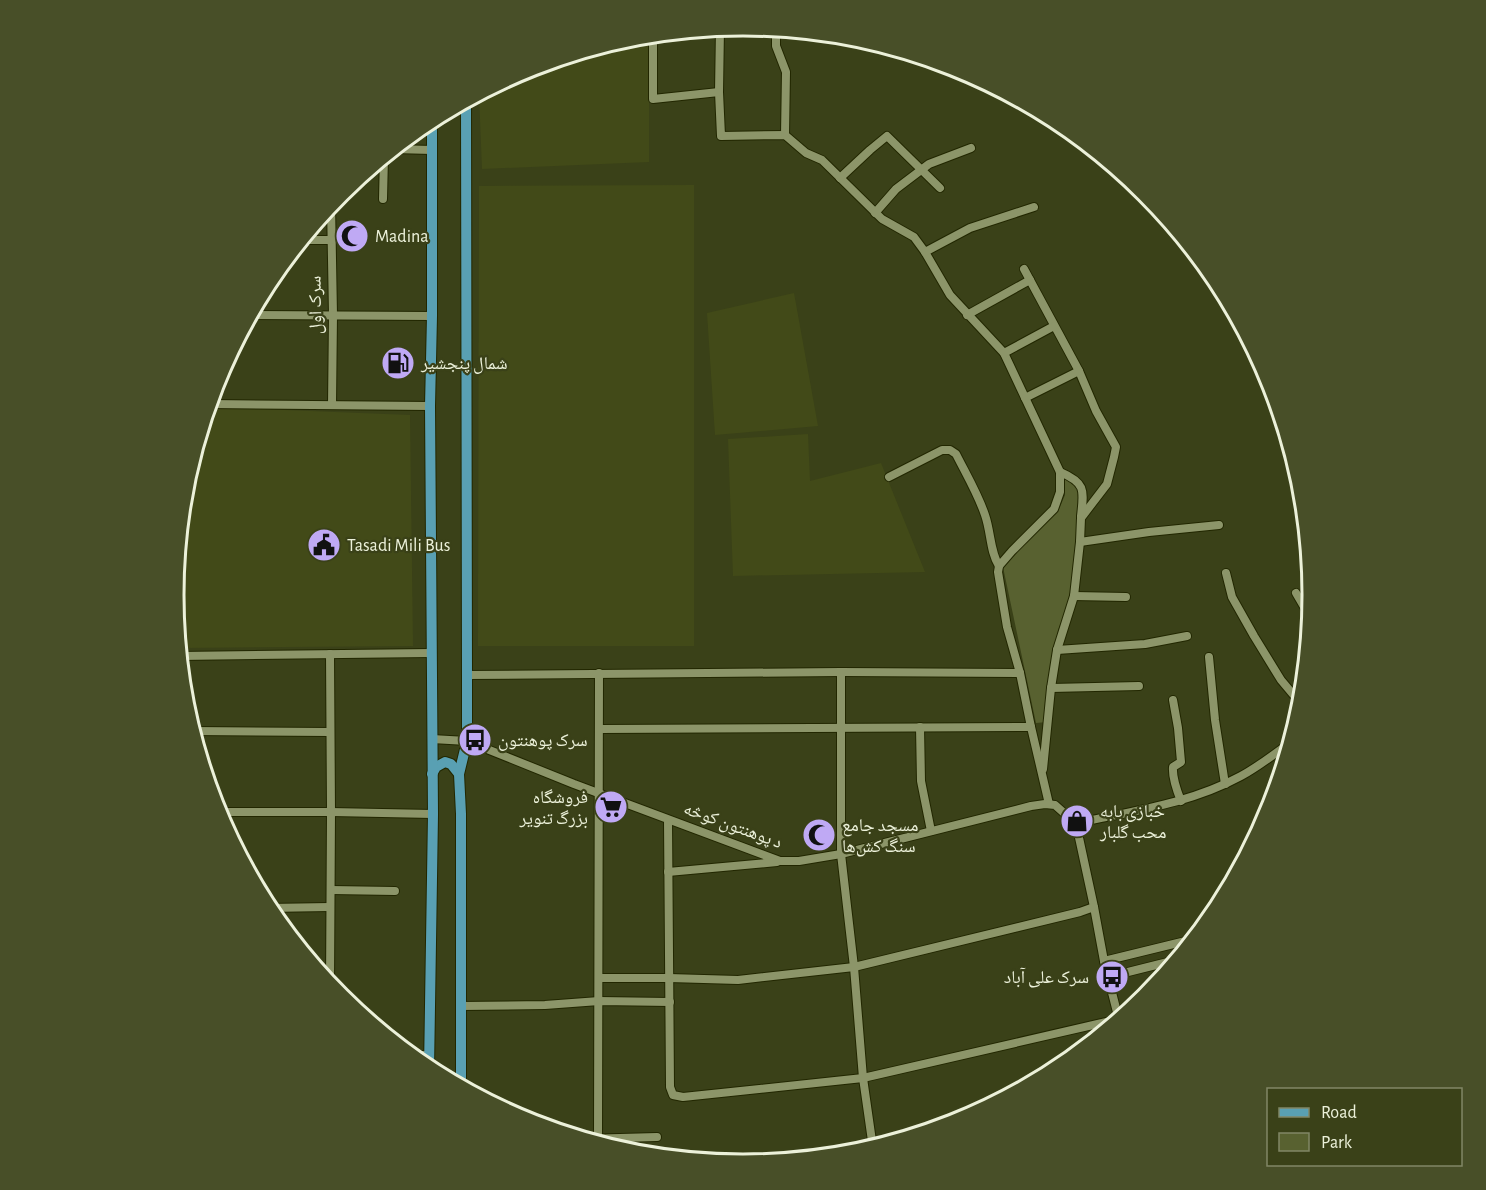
<svg xmlns="http://www.w3.org/2000/svg" width="1486" height="1190" font-family="'Alegreya Sans','Noto Naskh Arabic',sans-serif">
<rect width="100%" height="100%" fill="#3a4118"/>
<g fill="#424a18">
<path d="M649,35V162L482,169L479,94L525,69L632,36Z"/>
<path d="M694,185V646H478L479,186Z"/>
<path d="M794,293L818,426L715,435L707,313Z"/>
<path d="M208,407L410,415L413,646L179,648L174,595L185,484Z"/>
<path d="M808,434L810,481L881,463L925,572L733,576L728,439Z"/>
</g>
<path fill="#586130" d="M1064,477L1079,489L1074,591L1058,630L1051,699L1047,722L1036,723L1003,567L1059,509L1065,495Z"/>
<g fill="none" stroke-linecap="round" stroke-linejoin="round">
<defs>
<g id="minor">
<path d="M720,28L719,92L721,136L785,135L806,153L822,160L882,219L914,237L925,252L950,295L1004,353L1060,472V492L1054,509L1012,551L999,566L998,572L1007,627L1020,673L1031,727L1049,804"/>
<path d="M776,29V46L786,72L785,135"/>
<path d="M653,34V99L719,92"/>
<path d="M393,149L432,150"/>
<path d="M840,178L870,150L887,136L940,188"/>
<path d="M383,199L384,157"/>
<path d="M331,204L333,315L332,405"/>
<path d="M875,213L896,189L929,164L971,148"/>
<path d="M301,240H331"/>
<path d="M925,252L970,228L1034,207"/>
<path d="M1024,269L1079,371L1096,411L1116,447L1114,457L1107,484L1081,518L1080,542L1074,596L1057,650L1051,688L1043,769"/>
<path d="M250,315L432,316"/>
<path d="M967,315L1030,280"/>
<path d="M1004,353L1054,326"/>
<path d="M1025,398L1079,371"/>
<path d="M209,404L430,406"/>
<path d="M1060,472C1086,483 1084,490 1081,516"/>
<path d="M889,477L942,450H950L956,454C966,474 978,494 985,515C991,532 990,552 999,566"/>
<path d="M1080,542L1149,532L1219,525"/>
<path d="M1226,573L1232,597L1254,636L1281,680L1302,705"/>
<path d="M1296,593L1310,617"/>
<path d="M1074,596L1126,597"/>
<path d="M1057,650L1145,644L1187,636"/>
<path d="M179,656L431,653"/>
<path d="M1209,657L1215,720L1225,784"/>
<path d="M841,672V854L854,967L863,1078L873,1148"/>
<path d="M467,675L841,672L1020,673"/>
<path d="M1051,688L1139,686"/>
<path d="M1173,700L1178,728L1181,762L1173,767C1172,778 1177,791 1181,801"/>
<path d="M920,727L921,781L931,831"/>
<path d="M599,729L1031,727"/>
<path d="M192,731L330,732"/>
<path d="M432,739L467,741L574,784L780,861H799L841,854L1031,806L1045,804L1055,805L1064,813L1078,833L1094,907L1104,961L1119,1020"/>
<path d="M217,812H331L433,814"/>
<path d="M668,820L670,1087L673,1095L683,1097L863,1078L1119,1019"/>
<path d="M1078,833L1087,821C1140,810 1193,802 1241,776C1258,767 1274,754 1290,743"/>
<path d="M668,872L777,862"/>
<path d="M331,890L395,891"/>
<path d="M267,908L330,907"/>
<path d="M1104,961L1194,939"/>
<path d="M1108,977L1176,960"/>
<path d="M599,978H669L738,980L854,967L1080,912L1094,907"/>
<path d="M330,985L331,812L330,654"/>
<path d="M461,1006L545,1005L599,1001L670,1002"/>
<path d="M410,1055H429"/>
<path d="M583,1139L657,1137"/>
<path d="M598,1143L599,673"/>
</g>
<g id="major">
<path d="M432,774L436,767L445,762L451,764L459,774"/>
<path d="M429,1070L433,814L430,406L432,316V119"/>
<path d="M461,1087V814L459,774L467,741V675L466,100"/>
</g>
</defs>
<use href="#minor" stroke="#222700" stroke-width="10"/>
<use href="#major" stroke="#222700" stroke-width="12"/>
<use href="#minor" stroke="#8c9569" stroke-width="8"/>
<use href="#major" stroke="#59a0b3" stroke-width="10"/>
</g>
<defs>
<symbol id="mosque-disc" viewBox="-11 -11 22 22"><circle r="9.5" fill="#bfa9f4" stroke="#3a4118"/><path d="M3.5-4.9A6 6 0 1 0 3.5 4.9A5 5 0 1 1 3.5-4.9Z" fill="#111"/></symbol>
<symbol id="fuel-disc" viewBox="-11 -11 22 22"><circle r="9.5" fill="#bfa9f4" stroke="#3a4118"/><path d="M-5.5-6h7V0h2V4h1.3V-2.5L3-4.5l.8-.8L6-3V5H2.5V1h-1V6h-7ZM-4.2-4.7v3.2H.2V-4.7Z" fill="#111"/></symbol>
<symbol id="civic-disc" viewBox="-11 -11 22 22"><circle r="9.5" fill="#bfa9f4" stroke="#3a4118"/><path d="M-.6-6.5H3V-4.5H.6V-3L4-1V1h2V6H-6V1h2V-1L-.6-3ZM-1.2 2.5V6h2.4V2.5Z" fill="#111"/></symbol>
<symbol id="bus-disc" viewBox="-11 -11 22 22"><circle r="9.5" fill="#bfa9f4" stroke="#3a4118"/><path d="M-5-6H5V4H4V6H2V4H-2V6H-4V4H-5ZM-3.5-4V0h7V-4ZM-3.5 1.2v1.5H-2V1.2ZM2 1.2v1.5H3.5V1.2Z" fill="#111"/></symbol>
<symbol id="supermarket-disc" viewBox="-11 -11 22 22"><circle r="9.5" fill="#bfa9f4" stroke="#3a4118"/><path d="M-6-5.5h2.5l.6 2H6L4.5 2H-2.5L-4.4-4H-6ZM-1.5 3.2a1.3 1.3 0 1 0 .1 0ZM3 3.2a1.3 1.3 0 1 0 .1 0Z" fill="#111"/></symbol>
<symbol id="shop-disc" viewBox="-11 -11 22 22"><circle r="9.5" fill="#bfa9f4" stroke="#3a4118"/><path d="M-5-2.5h2.3a2.7 3.5 0 0 1 5.4 0H5L5.5 6h-11ZM-1.5-2.5h3a1.5 2.3 0 0 0-3 0Z" fill="#111"/></symbol>
</defs>
<g fill-rule="evenodd">
<use href="#mosque-disc" x="333" y="217" width="38" height="38"/>
<use href="#fuel-disc" x="379" y="344" width="38" height="38"/>
<use href="#civic-disc" x="305" y="526" width="38" height="38"/>
<use href="#bus-disc" x="456" y="721" width="38" height="38"/>
<use href="#supermarket-disc" x="592" y="788" width="38" height="38"/>
<use href="#shop-disc" x="1058" y="802" width="38" height="38"/>
<use href="#mosque-disc" x="800" y="816" width="38" height="38"/>
<use href="#bus-disc" x="1093" y="958" width="38" height="38"/>
</g>
<g text-anchor="middle" stroke-width="4.5" stroke-linejoin="round" paint-order="stroke">
<g font-size="18" fill="#ecf1da" stroke="#3a4118" text-anchor="start">
<text x="375" y="242">Madina</text>
<text x="421" y="369">شمال پنجشیر</text>
<text x="347" y="551">Tasadi Mili Bus</text>
<text x="498" y="746">سرک پوهنتون</text>
<text x="588" y="803" text-anchor="end">فروشگاه<tspan x="588" dy="21">بزرگ تنویر</tspan></text>
<text x="1100" y="817">خبازی بابه<tspan x="1100" dy="21">محب گلبار</tspan></text>
<text x="842" y="831">مسجد جامع<tspan x="842" dy="21">سنگ کش‌ها</tspan></text>
<text x="1089" y="983" text-anchor="end">سرک علی آباد</text>
</g>
<g font-size="18" fill="#ecf1da" stroke="#3a4118">
<text transform="translate(315 305) rotate(-91)" y="6">سرک‌ اول</text>
<text transform="translate(733 825) rotate(20)" y="6">د پوهنتون کوڅه</text>
</g>
</g>
<path d="M0 0H1486V1190H0ZM184 595a559 559 0 1 1 1118 0a559 559 0 1 1-1118 0Z" fill="#484f28" fill-rule="evenodd"/>
<path fill="none" stroke="#ecf1da" stroke-width="3" d="M184 595a559 559 0 1 1 1118 0a559 559 0 1 1-1118 0Z"/>
<rect x="1267" y="1088" width="195" height="78" fill="#3a4118" stroke="#818766" stroke-width="1.5"/>
<rect x="1279" y="1108" width="30" height="9" fill="#59a0b3" stroke="#818766" stroke-width="1.5"/>
<text x="1321" y="1118" font-size="18" fill="#ecf1da">Road</text>
<rect x="1279" y="1133" width="30" height="18" fill="#586130" stroke="#818766" stroke-width="1.5"/>
<text x="1321" y="1148" font-size="18" fill="#ecf1da">Park</text>
</svg>
